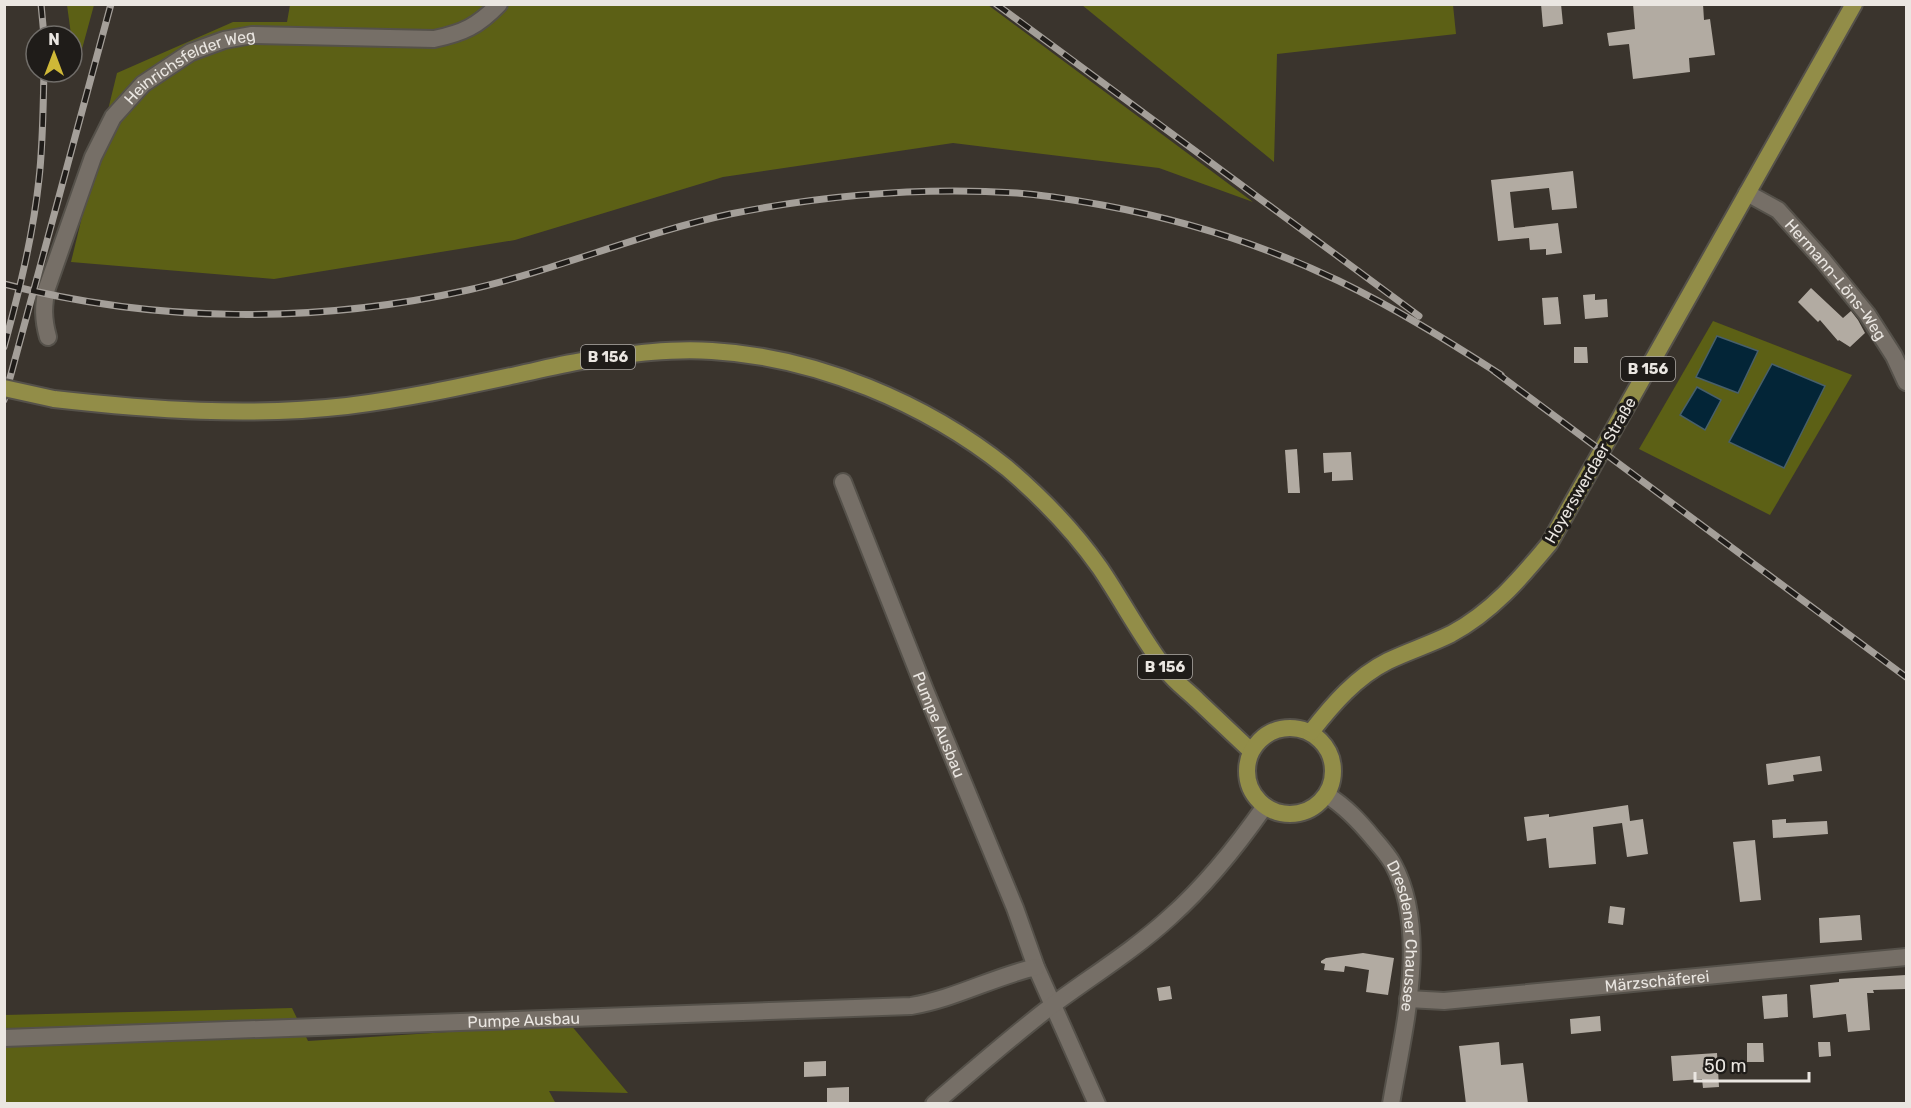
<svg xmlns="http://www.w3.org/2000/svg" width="1911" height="1108" font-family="Rubik,sans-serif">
<rect width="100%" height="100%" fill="#3a342d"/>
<g fill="#5c6015">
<path d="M67,5H94L76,71Z"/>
<path d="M290,5H988L1253,202L1159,168L953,143L723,177L515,240L274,279L71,262L117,73L233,22H287Z"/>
<path d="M1082,5H1453L1456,34L1277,54L1274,162Z"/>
<path d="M1713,321L1852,375L1770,515L1639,449Z"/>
<path d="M292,1008L308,1041L570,1024L628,1093L549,1091L556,1104L5,1103L4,1015Z"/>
</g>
<g fill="#032537" stroke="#485f6a" stroke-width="1.5">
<path d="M1717,336L1758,351L1738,393L1696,377Z"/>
<path d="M1772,364L1825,386L1784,468L1729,442Z"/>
<path d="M1697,387L1721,400L1705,430L1680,415Z"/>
</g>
<g fill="#b2aba2">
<path d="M1541,4H1561L1563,24L1543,27Z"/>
<path d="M1633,4H1703L1704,20L1710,19L1715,55L1689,58L1690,72L1633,79L1629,44L1609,46L1607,33L1635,29Z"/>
<path d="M1573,171L1577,208L1552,210L1549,188L1510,192L1514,228L1558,223L1562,253L1546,255V249L1530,250L1529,238L1498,241L1491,180Z"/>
<path d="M1811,288L1843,318L1851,311L1858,320L1865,333L1850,347L1839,340L1838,341L1820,320L1818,322L1798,302Z"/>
<path d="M1595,294V300L1607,299L1608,317L1585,319L1583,295Z"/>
<path d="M1558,297L1561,324L1544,325L1542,298Z"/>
<path d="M1574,347H1587L1588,363H1574Z"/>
<path d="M1297,449L1300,493H1288L1285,450Z"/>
<path d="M1351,452L1353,480L1332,481V472L1324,473L1323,453Z"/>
<path d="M1820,756L1822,771L1793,775L1794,781L1768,785L1766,764Z"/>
<path d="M1628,805L1630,821L1643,819L1648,854L1627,857L1622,823L1593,827L1596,864L1549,868L1546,838L1527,841L1524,817L1549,814V817Z"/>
<path d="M1786,819V823L1827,821L1828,834L1773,838L1772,820Z"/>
<path d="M1755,840L1761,900L1740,902L1733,842Z"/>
<path d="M1610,906L1625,908L1623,925L1608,923Z"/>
<path d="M1860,915L1862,940L1820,943L1819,918Z"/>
<path d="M1363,953L1394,958L1388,995L1366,992L1369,970L1345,966L1344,972L1324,970L1325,964L1321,963V961L1326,958Z"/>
<path d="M1906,975V989L1873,990L1874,993H1867L1870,1030L1848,1032L1846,1014L1813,1018L1810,985L1839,982V979Z"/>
<path d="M1170,986L1172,999L1159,1001L1157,988Z"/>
<path d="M1787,994L1788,1017L1764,1019L1762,996Z"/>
<path d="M1600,1016L1601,1031L1571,1034L1570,1019Z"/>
<path d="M1499,1042L1501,1065L1523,1063L1528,1104H1466L1459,1046Z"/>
<path d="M1818,1042H1830L1831,1056L1819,1057Z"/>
<path d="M1747,1043H1763L1764,1062H1747Z"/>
<path d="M1717,1053L1719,1087L1703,1088L1702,1079L1673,1081L1671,1056Z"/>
<path d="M826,1061V1076L804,1077V1062Z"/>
<path d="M849,1087V1104H827V1088Z"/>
</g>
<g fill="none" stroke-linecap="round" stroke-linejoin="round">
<defs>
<g id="minor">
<path id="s1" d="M1747,193L1778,210L1822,259L1867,314L1894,356L1906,382"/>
<path id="s2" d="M48,337C43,319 43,306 47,288L93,157L113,117L143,84L191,52L224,40L252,35L434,39C463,33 478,26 499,4"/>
<path id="s3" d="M843,482L925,690L1015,908L1036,967L1097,1104"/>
<path id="s4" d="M1408,999L1444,1001L1906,957"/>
<path id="s5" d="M4,1038L911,1006C954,999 993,977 1036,967"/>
</g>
<g id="tertiary">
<path id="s6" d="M1327,795C1346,807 1359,821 1373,838C1380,846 1388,855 1393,864C1430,932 1403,1031 1391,1104"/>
<path d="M934,1104C972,1071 1010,1038 1050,1007C1090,977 1133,951 1170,917C1207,884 1237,846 1265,806"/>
</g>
<g id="primary">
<path d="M54,399C152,410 249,417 347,406C404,399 460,387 516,375C540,370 565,363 589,360C629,354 672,348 712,351C816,357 926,403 1007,468C1041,497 1074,531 1100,568C1123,602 1142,639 1167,671C1175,682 1187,690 1197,700C1215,717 1233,734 1251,751"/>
<circle cx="1290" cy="771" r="43"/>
<path d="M1311,732C1333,704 1356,677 1388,661C1409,651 1431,644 1451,634C1492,612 1520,579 1549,544L1854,4"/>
</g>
</defs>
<use href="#minor" stroke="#55514a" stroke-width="20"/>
<use href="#tertiary" stroke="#55514a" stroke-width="20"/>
<use href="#primary" stroke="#55514a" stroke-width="20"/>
<use href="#minor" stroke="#766f67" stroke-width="16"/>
<use href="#tertiary" stroke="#766f67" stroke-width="16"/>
<use href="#primary" stroke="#928d48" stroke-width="16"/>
<defs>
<g id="rail">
<path d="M41,4L44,36"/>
<path d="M996,4L1419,316"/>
<path d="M4,284C156,323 315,324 468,290C557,270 641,233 730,214C825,195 921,187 1017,193C1045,195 1074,200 1102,205C1184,220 1264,245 1339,281C1395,308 1448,341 1501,375"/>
<path d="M4,347C19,292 33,236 39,179C43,143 43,108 44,72"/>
<path d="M1494,371L1906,677"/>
<path d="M4,400L111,4"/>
</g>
</defs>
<use href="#rail" stroke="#a49f99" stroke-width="7"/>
<use href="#rail" stroke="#1f1c19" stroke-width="4.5" stroke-dasharray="14" stroke-linecap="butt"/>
<defs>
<path id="primary-bridge" d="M4,388L54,399"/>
</defs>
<use href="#primary-bridge" stroke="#55514a" stroke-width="20" stroke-linecap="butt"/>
<use href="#primary-bridge" stroke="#928d48" stroke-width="16"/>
</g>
<g text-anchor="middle" stroke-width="6" stroke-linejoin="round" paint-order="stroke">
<g fill="#1f1c19" stroke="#ada9a5" stroke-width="1.5">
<rect x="581" y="345" width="54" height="24" rx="4.5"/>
<rect x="1621" y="357" width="54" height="24" rx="4.5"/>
<rect x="1138" y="655" width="54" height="24" rx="4.5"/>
</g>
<g font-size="15" font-weight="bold" fill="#eae6e1">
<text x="608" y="362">B 156</text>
<text x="1648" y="374">B 156</text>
<text x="1165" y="672">B 156</text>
</g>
<g font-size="16" fill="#eae6e1" stroke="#1f1c19">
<text dy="6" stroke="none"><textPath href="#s2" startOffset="328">Heinrichsfelder Weg</textPath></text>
<text dy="6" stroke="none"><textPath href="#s1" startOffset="126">Hermann-Löns-Weg</textPath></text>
<text transform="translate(1590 470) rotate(-60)" y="6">Hoyerswerdaer Straße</text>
<text dy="6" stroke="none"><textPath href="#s3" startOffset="261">Pumpe Ausbau</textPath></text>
<text dy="6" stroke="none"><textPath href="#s6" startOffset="170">Dresdener Chaussee</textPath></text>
<text dy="6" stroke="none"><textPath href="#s4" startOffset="250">Märzschäferei</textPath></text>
<text dy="6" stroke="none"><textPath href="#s5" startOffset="520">Pumpe Ausbau</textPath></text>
</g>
</g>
<rect width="1911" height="1108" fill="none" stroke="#eae6e1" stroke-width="12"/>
<g transform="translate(54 54)"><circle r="28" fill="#1f1c19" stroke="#706d69" stroke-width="1.5"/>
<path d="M0-4.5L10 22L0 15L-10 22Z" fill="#cfb837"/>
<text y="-9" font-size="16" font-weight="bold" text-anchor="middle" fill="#eae6e1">N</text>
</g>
<path d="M1695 1072v9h114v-9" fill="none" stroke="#eae6e1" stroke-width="3"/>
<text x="1704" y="1072" font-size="18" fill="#eae6e1" stroke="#1f1c19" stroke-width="4.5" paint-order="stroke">50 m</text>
</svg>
